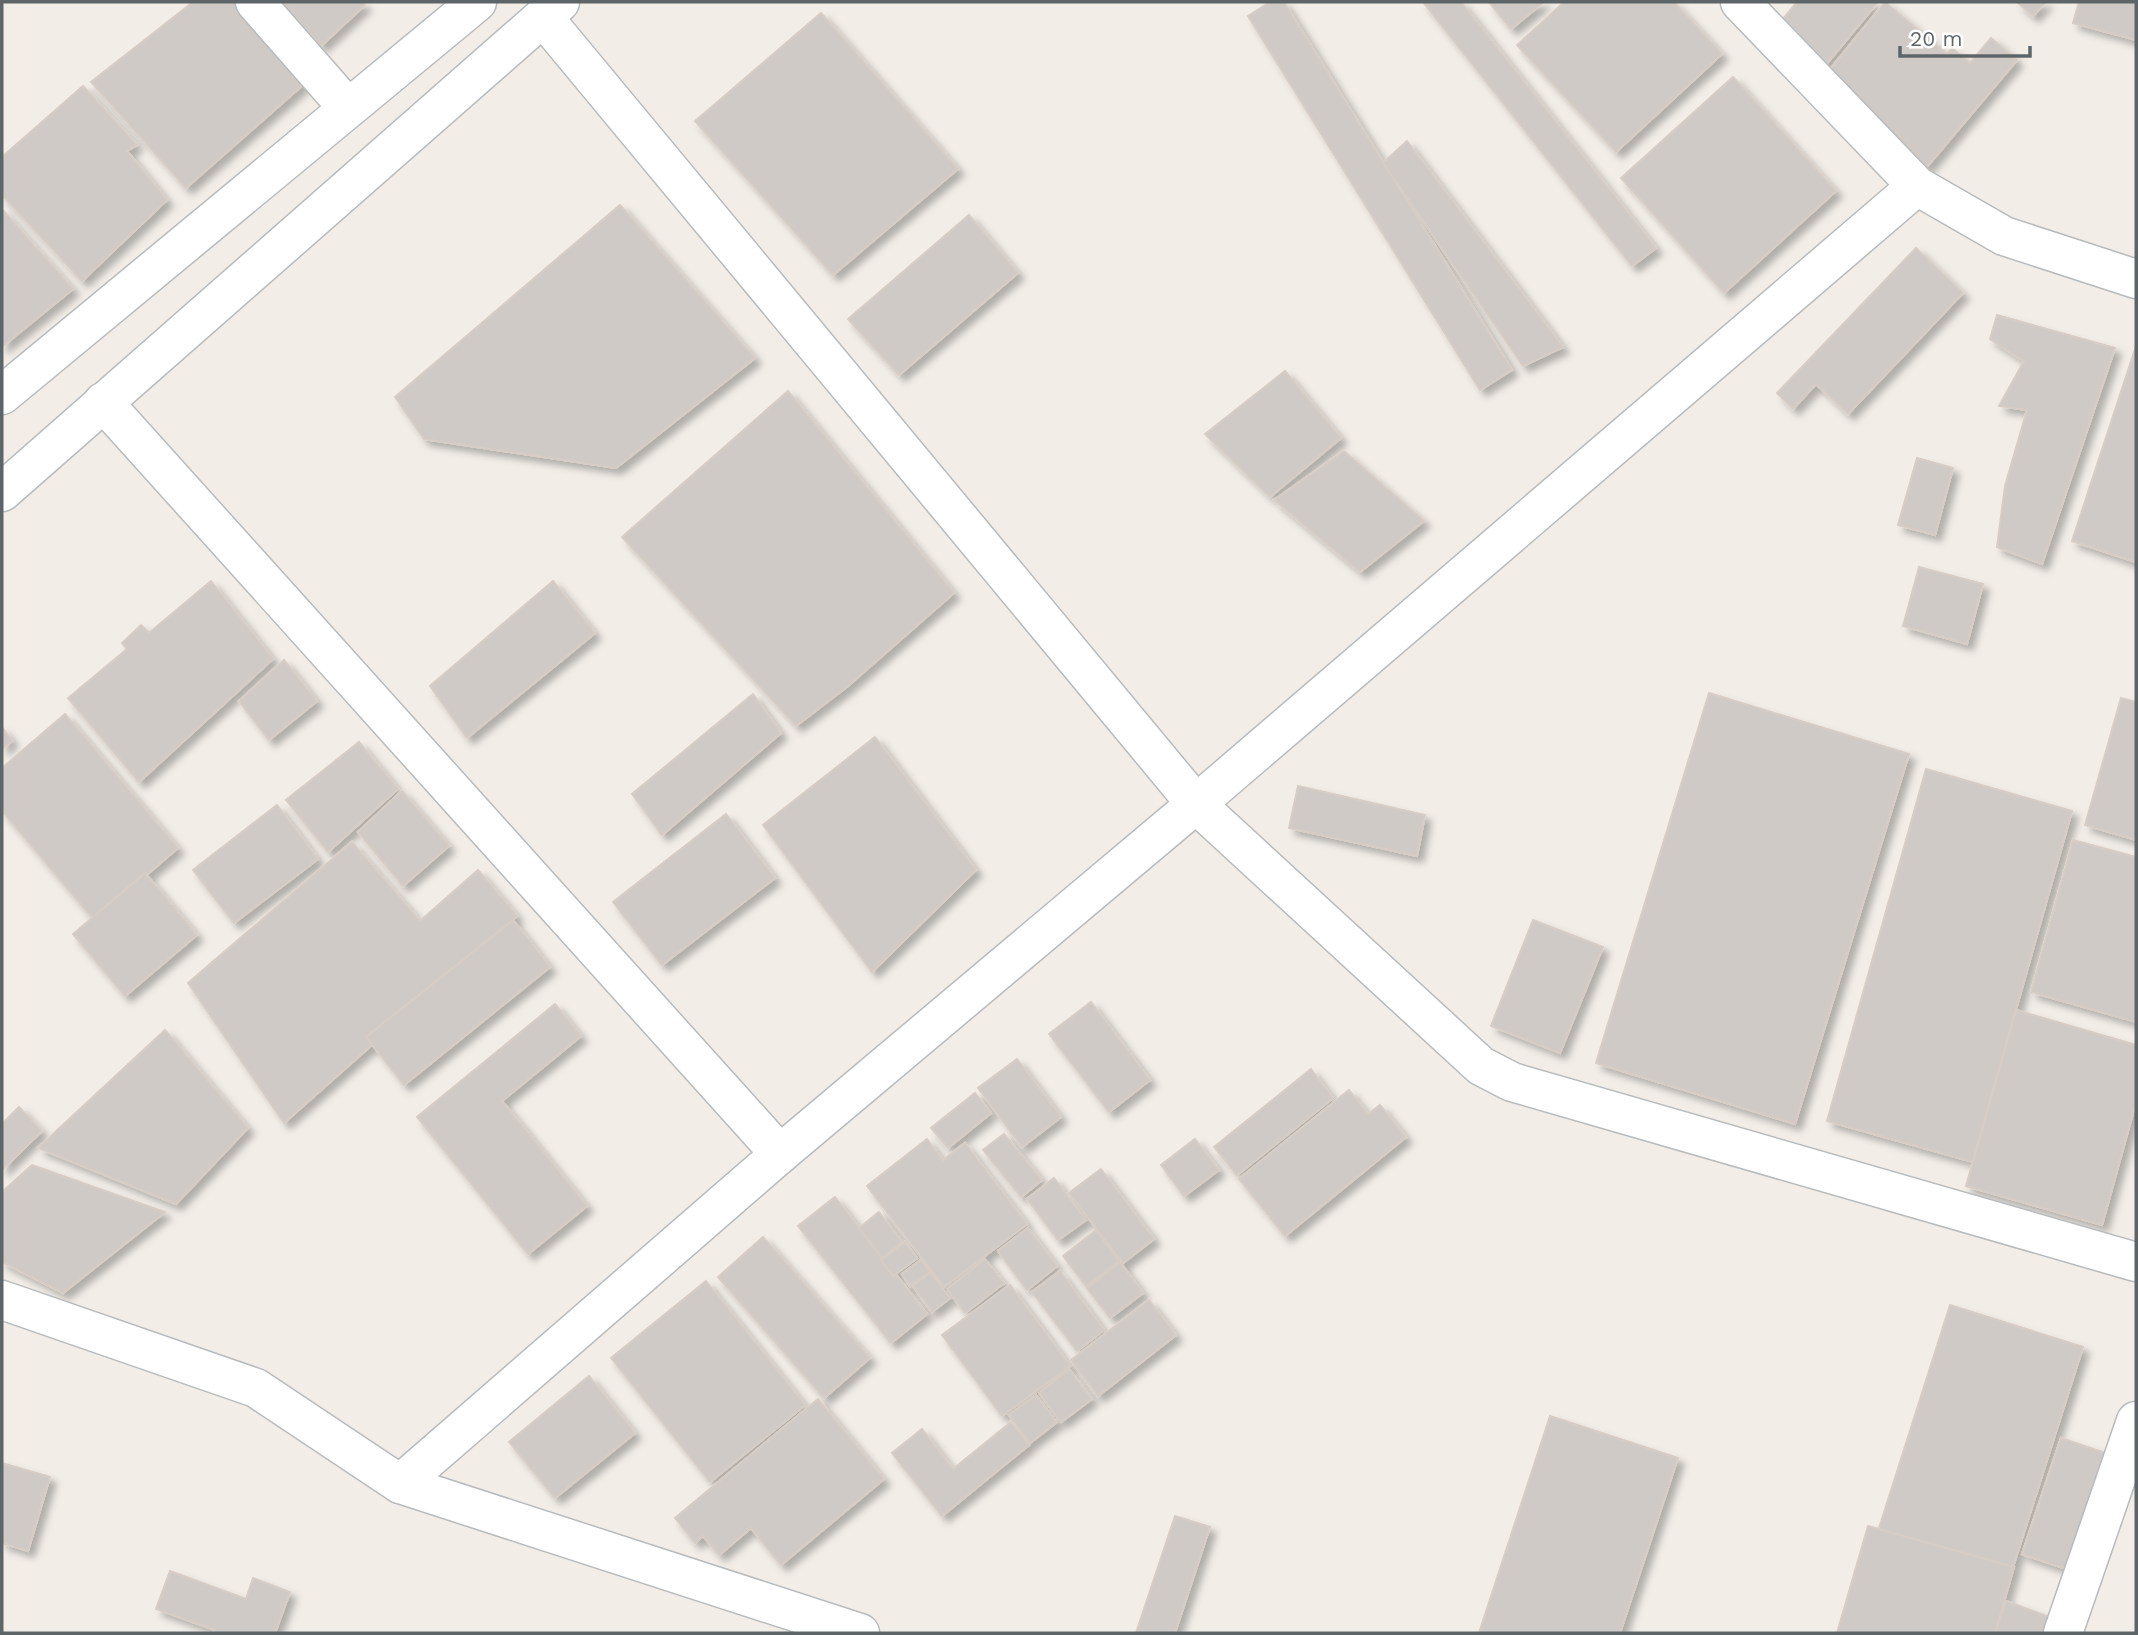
<svg xmlns="http://www.w3.org/2000/svg" width="2138" height="1635" font-family="'Work Sans',sans-serif">
<defs>
<filter id="shadow"><feDropShadow dx="6" dy="6" stdDeviation="3.5" flood-color="#0004"/></filter>
</defs>
<rect width="100%" height="100%" fill="#f2ede7"/>
<g fill="#cfcac6" stroke="#d7cdc5" stroke-width="2" filter="url(#shadow)">
<path d="M193,2H233L304,84L186,188L91,82Z"/>
<path d="M282,2H362L365,5L321,46Z"/>
<path d="M1270,2H1284L1512,370L1480,390L1248,16Z"/>
<path d="M1423,2H1461L1656,248L1632,266Z"/>
<path d="M1489,2H1544L1511,29Z"/>
<path d="M1564,2H1674L1722,54L1616,152L1517,45Z"/>
<path d="M1797,2H1878L1824,67L1776,27Z"/>
<path d="M1885,2L1947,54L1952,48L1970,63L1991,38L2017,60L1926,168L1821,80Z"/>
<path d="M2017,2H2046L2033,16Z"/>
<path d="M2079,2H2136V40L2073,23Z"/>
<path d="M821,13L958,169L833,275L695,121Z"/>
<path d="M1733,77L1836,191L1724,293L1621,178Z"/>
<path d="M83,86L137,145L127,151L167,200L82,281L2,195V157Z"/>
<path d="M1407,141L1563,347L1523,366L1383,163Z"/>
<path d="M620,205L755,358L616,468L424,439L395,397Z"/>
<path d="M2,209L73,289L2,347Z"/>
<path d="M969,215L1018,273L899,375L848,319Z"/>
<path d="M1916,248L1963,293L1848,414L1816,384L1793,409L1777,393Z"/>
<path d="M1997,315L2115,348L2042,564L1997,547L2005,486L2027,410L1999,406L2024,361L1990,339Z"/>
<path d="M2136,346V562L2072,541Z"/>
<path d="M1285,371L1341,438L1270,497L1205,434Z"/>
<path d="M788,391L954,593L848,686L796,726L622,537Z"/>
<path d="M1344,451L1424,521L1360,572L1274,500Z"/>
<path d="M1917,458L1953,468L1935,535L1898,525Z"/>
<path d="M1919,567L1983,584L1967,644L1903,626Z"/>
<path d="M211,581L273,659L139,782L68,698L127,649L122,643L141,625L149,633Z"/>
<path d="M553,581L595,633L467,738L430,686Z"/>
<path d="M284,660L317,701L269,740L239,701Z"/>
<path d="M1709,693L1909,754L1795,1124L1596,1063Z"/>
<path d="M753,694L781,733L662,835L632,794Z"/>
<path d="M2121,698L2136,702V840L2085,825Z"/>
<path d="M65,714L178,848L94,920L2,811V768Z"/>
<path d="M2,727L12,741L2,749Z"/>
<path d="M875,737L976,870L872,972L763,825Z"/>
<path d="M359,742L398,789L328,852L286,800Z"/>
<path d="M1926,769L2072,811L1973,1162L1827,1121Z"/>
<path d="M1298,786L1425,815L1417,856L1289,828Z"/>
<path d="M402,791L449,846L403,886L358,832Z"/>
<path d="M277,805L318,859L234,923L193,870Z"/>
<path d="M726,814L775,878L662,965L613,902Z"/>
<path d="M2073,840L2136,857V1022L2031,992Z"/>
<path d="M352,842L420,921L478,870L517,916L284,1123L188,983Z"/>
<path d="M145,873L197,935L125,996L73,934Z"/>
<path d="M513,920L550,967L404,1085L366,1037Z"/>
<path d="M1533,920L1603,947L1560,1053L1491,1026Z"/>
<path d="M1091,1002L1150,1080L1109,1112L1049,1034Z"/>
<path d="M555,1004L581,1036L502,1101L587,1206L528,1254L417,1117Z"/>
<path d="M2016,1010L2136,1045V1102L2102,1225L1966,1186Z"/>
<path d="M165,1030L248,1128L176,1204L38,1148Z"/>
<path d="M1017,1059L1061,1117L1022,1147L978,1088Z"/>
<path d="M1311,1069L1333,1098L1237,1175L1214,1147Z"/>
<path d="M1349,1090L1368,1114L1380,1105L1406,1137L1285,1236L1239,1179Z"/>
<path d="M975,1093L991,1113L948,1148L931,1128Z"/>
<path d="M19,1107L42,1131L2,1170V1124Z"/>
<path d="M1004,1134L1042,1180L1021,1197L983,1150Z"/>
<path d="M927,1139L943,1160L965,1143L1027,1224L944,1287L867,1186Z"/>
<path d="M1195,1139L1219,1170L1184,1196L1161,1165Z"/>
<path d="M32,1165L165,1212L63,1293L2,1262V1192Z"/>
<path d="M1101,1169L1154,1239L1123,1263L1069,1193Z"/>
<path d="M1054,1178L1086,1220L1058,1240L1027,1199Z"/>
<path d="M835,1197L927,1314L891,1343L798,1226Z"/>
<path d="M879,1212L902,1242L882,1258L859,1228Z"/>
<path d="M1028,1228L1057,1266L1027,1290L998,1251Z"/>
<path d="M1096,1230L1119,1261L1086,1286L1063,1256Z"/>
<path d="M763,1237L870,1358L824,1398L718,1277Z"/>
<path d="M905,1242L917,1258L893,1276L881,1260Z"/>
<path d="M985,1259L1004,1283L965,1313L947,1289Z"/>
<path d="M921,1260L930,1272L910,1286L902,1274Z"/>
<path d="M1120,1262L1143,1293L1110,1318L1087,1288Z"/>
<path d="M1060,1271L1104,1330L1077,1351L1032,1292Z"/>
<path d="M930,1272L950,1298L932,1312L913,1286Z"/>
<path d="M706,1281L805,1405L710,1482L611,1358Z"/>
<path d="M1010,1285L1070,1366L1002,1416L942,1335Z"/>
<path d="M1149,1300L1176,1335L1098,1396L1071,1360Z"/>
<path d="M1950,1305L2083,1347L1992,1633H1916L1852,1613Z"/>
<path d="M1069,1369L1092,1399L1061,1422L1039,1393Z"/>
<path d="M589,1376L635,1433L555,1498L509,1442Z"/>
<path d="M1036,1395L1057,1422L1030,1443L1009,1415Z"/>
<path d="M818,1399L884,1479L781,1565L751,1528L719,1555L703,1536L695,1543L675,1518Z"/>
<path d="M1550,1416L1678,1458L1620,1633H1479Z"/>
<path d="M1011,1422L1029,1445L942,1516L892,1453L922,1429L953,1469Z"/>
<path d="M2061,1438L2114,1456L2075,1572L2022,1554Z"/>
<path d="M2,1463L50,1477L28,1551L2,1543Z"/>
<path d="M1175,1516L1210,1527L1175,1633H1136Z"/>
<path d="M1868,1526L2014,1567L1995,1633H1837Z"/>
<path d="M170,1571L246,1599L253,1578L290,1592L275,1633H213L215,1630L156,1609Z"/>
<path d="M2006,1601L2055,1619L2050,1633H1995Z"/>
</g>
<g fill="none" stroke-linecap="round" stroke-linejoin="round">
<defs>
<g id="minor">
<path d="M255,2L348,108"/>
<path d="M1740,2L1917,186L2004,236L2136,279"/>
<path d="M543,17L1196,804L1917,186"/>
<path d="M2,395L477,2"/>
<path d="M103,402L780,1154L1196,804L1481,1066L1512,1082L2136,1262"/>
<path d="M2,492L560,2"/>
<path d="M2,1300L256,1388L400,1484L860,1633"/>
<path d="M400,1484L780,1154"/>
<path d="M2063,1633L2136,1421"/>
</g>
</defs>
<use href="#minor" stroke="#b7bbbe" stroke-width="41"/>
<use href="#minor" stroke="#fff" stroke-width="38"/>
</g>
<rect width="2138" height="1635" fill="none" stroke="#5e6568" stroke-width="7"/>
<path d="M1900 46v10h130v-10" fill="none" stroke="#5e6568" stroke-width="3.5"/>
<text x="1910" y="46" font-size="21" fill="#5e6568" stroke="#ffffff" stroke-width="5" paint-order="stroke">20 m</text>
</svg>
